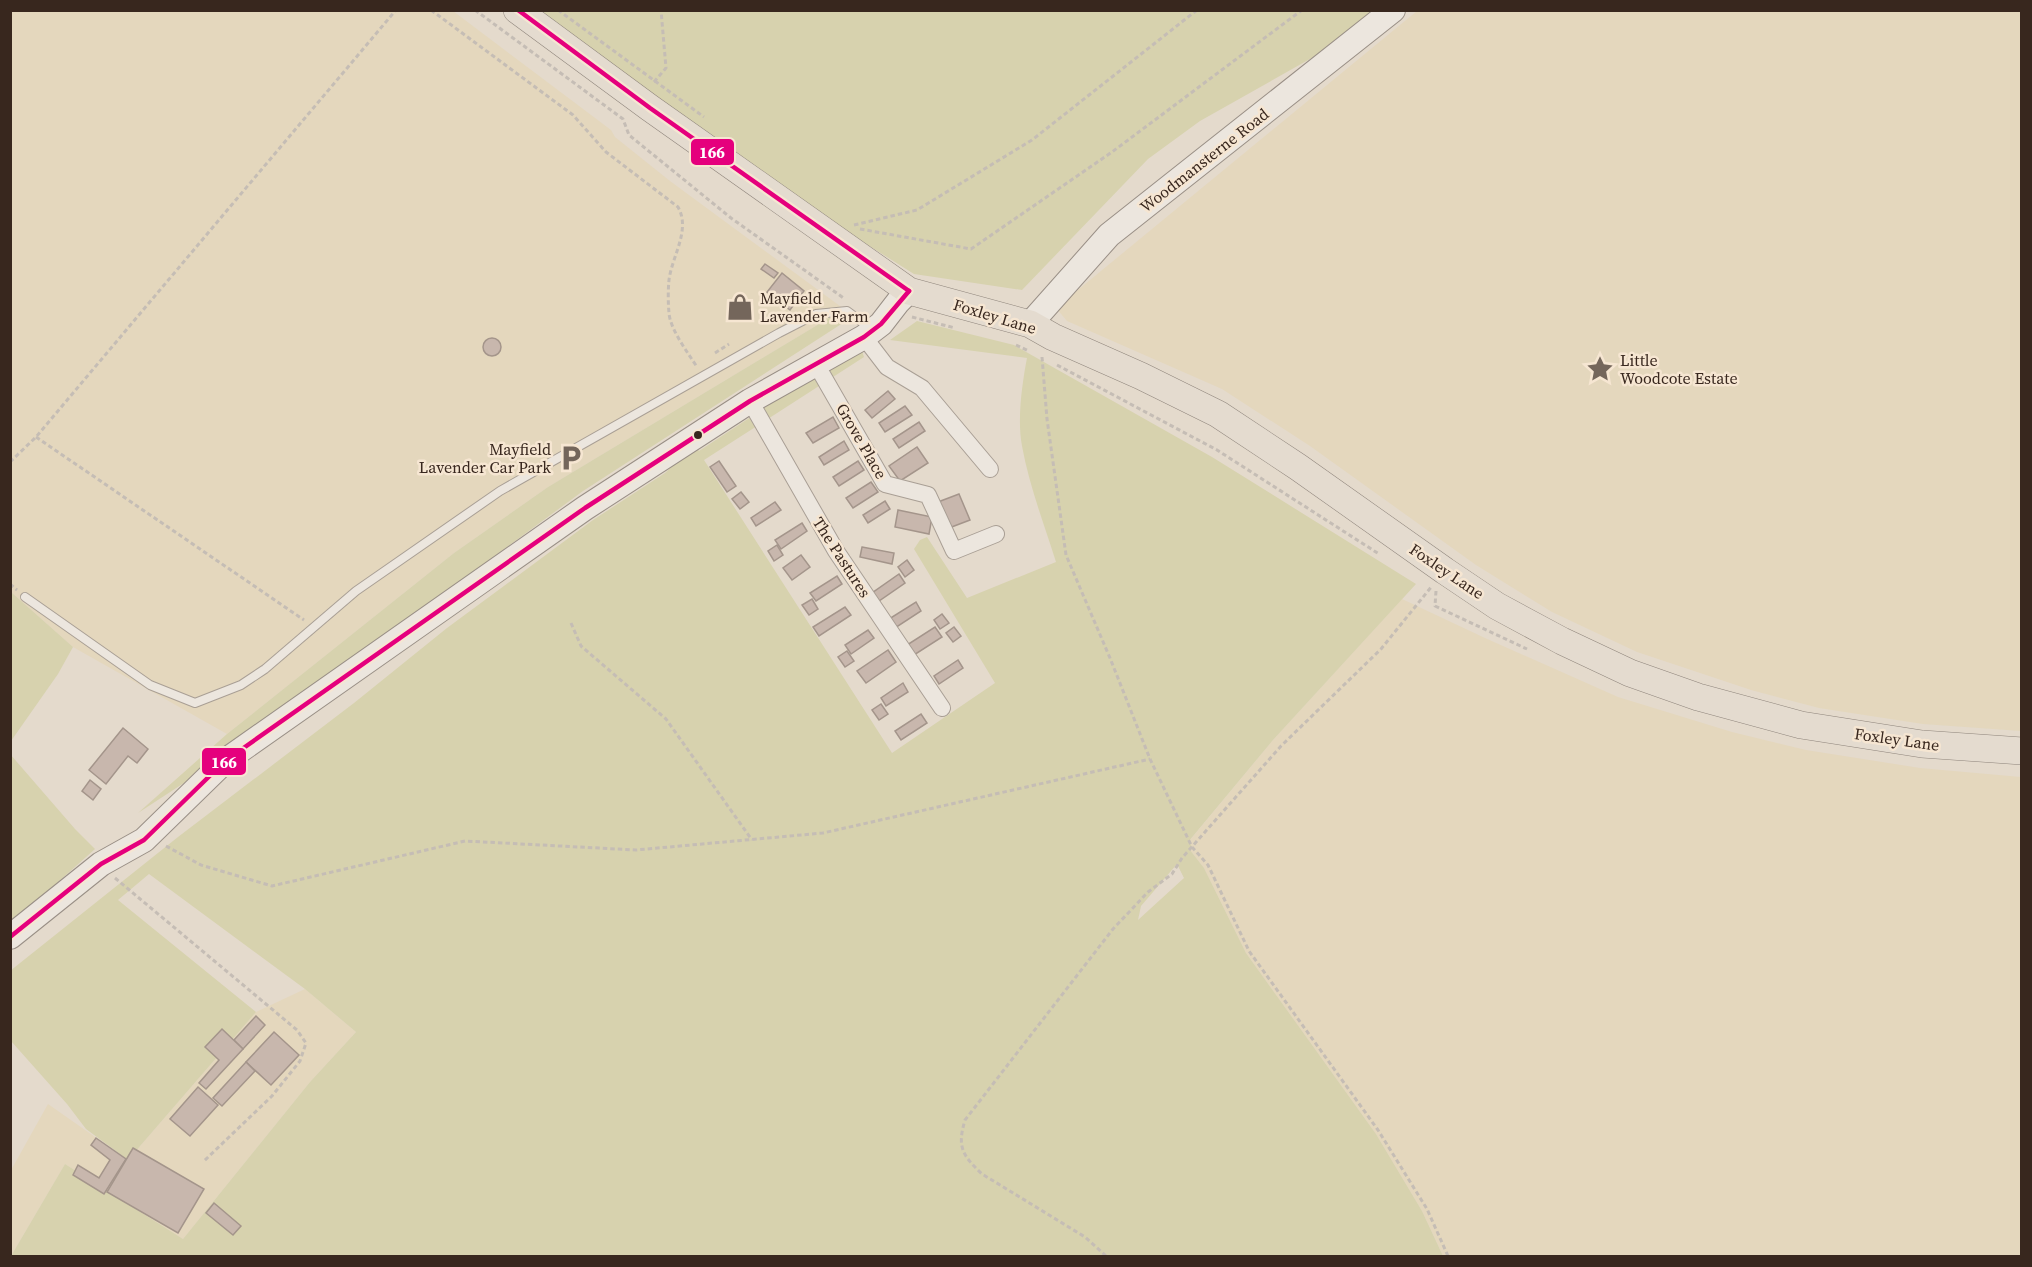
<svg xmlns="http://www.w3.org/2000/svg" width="2032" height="1267" font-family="'Source Serif 4',serif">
<rect width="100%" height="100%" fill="#e4dacc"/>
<g fill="#e4d7bd">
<path d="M11,11H453L611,130L615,137L670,181L844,309L548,487L454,553L227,734L73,647L11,592Z"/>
<path d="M1417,11H2021V731L1923,724L1819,708L1751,690L1637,652L1552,612L1476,565L1310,446L1222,389L1067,321L1056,308Z"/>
<path d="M1402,599L1485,638L1618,697L1732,732L1806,750L1920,768L2021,777V1256H1443L1422,1211L1376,1134L1246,953L1204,868L1186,845L1273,740Z"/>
<path d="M305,989L356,1032L310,1082L183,1239L65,1164L11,1256L10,1172L48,1104L128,1160L256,1012Z"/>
</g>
<g fill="#d7d2ae" fill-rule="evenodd">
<path d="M517,11H1395L1200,121L1148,159L1022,290L914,274L650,108Z"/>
<path d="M844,309L846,321L583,491L213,764L138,813L227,734L454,553L548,487Z"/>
<path d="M917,321L1014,345L1212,457L1416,584L1273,740L1189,841L1192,847L1190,850L1204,868L1246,953L1376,1134L1422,1211L1443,1256H11L65,1164L183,1239L310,1082L356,1032L305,989L149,874L118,900L256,1012L128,1160L86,1129L67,1104L11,1041L10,971L178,837L354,703L447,628L593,520L665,473L695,445L699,451L860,345L864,357L704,460L892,753L995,683L914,549L920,540L927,537L967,598L1056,562C1044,524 1029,485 1022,446C1017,420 1022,384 1027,358L890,340ZM1177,864L1184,878L1138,920L1141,906Z"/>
<path d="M11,592L73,647L58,674L11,741Z"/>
<path d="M10,754L75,829L95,849L10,925Z"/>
</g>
<g fill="#c8b7ad" stroke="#a4958b" stroke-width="1.5">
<path d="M765,264L778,273L774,278L761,269Z"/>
<path d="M782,273L804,291L790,310L767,292Z"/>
<circle cx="492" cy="347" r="9"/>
<path d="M888,391L895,399L872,418L865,410Z"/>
<path d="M905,406L912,415L885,432L879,423Z"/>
<path d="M833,417L839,428L813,443L806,433Z"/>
<path d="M919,422L925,431L899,448L893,439Z"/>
<path d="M844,441L849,450L824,465L819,457Z"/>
<path d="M917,447L928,463L900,481L889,466Z"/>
<path d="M719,461L736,486L727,492L710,467Z"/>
<path d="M858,461L864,470L839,486L833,477Z"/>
<path d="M871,482L878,492L853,508L846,498Z"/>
<path d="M741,492L749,502L740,509L732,499Z"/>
<path d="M959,494L970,520L949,528L938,502Z"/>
<path d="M885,501L890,509L868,523L863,515Z"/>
<path d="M775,502L781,510L756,526L751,518Z"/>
<path d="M898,510L932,517L929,534L895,527Z"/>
<path d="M802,523L807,531L781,549L775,540Z"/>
<path d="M777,545L783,555L774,561L768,551Z"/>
<path d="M862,547L894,553L892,564L860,557Z"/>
<path d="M801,555L810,567L792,580L783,568Z"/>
<path d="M907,560L914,570L905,577L898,567Z"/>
<path d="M899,574L905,583L879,601L872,593Z"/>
<path d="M837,576L842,584L816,601L810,593Z"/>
<path d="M812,599L818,609L809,615L802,605Z"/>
<path d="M916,602L921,611L895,628L889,619Z"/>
<path d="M845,607L851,615L819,636L813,627Z"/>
<path d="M942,614L949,623L940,629L934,620Z"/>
<path d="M935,627L942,637L914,655L907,645Z"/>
<path d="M954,627L961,636L953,642L946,633Z"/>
<path d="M868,630L874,638L851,654L845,645Z"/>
<path d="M888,650L896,662L866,683L857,671Z"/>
<path d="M847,651L854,661L845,667L838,657Z"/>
<path d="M958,660L963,668L939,684L934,676Z"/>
<path d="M903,683L908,692L886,706L881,698Z"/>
<path d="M881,704L888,714L879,720L872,710Z"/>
<path d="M921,714L927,723L901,740L895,731Z"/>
<path d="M123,728L148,749L137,763L128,756L106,784L89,770Z"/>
<path d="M90,780L101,789L93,800L82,791Z"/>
<path d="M256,1016L265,1025L243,1049L234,1040Z"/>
<path d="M222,1029L243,1049L206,1089L199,1083L219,1060L205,1047Z"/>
<path d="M274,1032L299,1055L271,1085L246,1062Z"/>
<path d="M246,1062L255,1071L222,1106L213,1098Z"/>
<path d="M198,1087L218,1105L190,1136L170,1119Z"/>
<path d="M96,1138L126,1159L104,1194L73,1175L78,1165L99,1178L110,1160L91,1145Z"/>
<path d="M133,1148L204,1189L178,1233L107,1192Z"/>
<path d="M214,1203L241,1226L233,1235L206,1213Z"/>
</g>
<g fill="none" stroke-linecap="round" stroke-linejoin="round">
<defs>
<path id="service" d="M25,597L150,685L195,703L241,685L265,669L356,591L500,491L779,333L816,314L847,311L870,328"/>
<g id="minor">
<path d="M864,337L887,367L922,388L990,469"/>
<path d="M816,364L885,484L928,495L954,551L996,534"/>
<path d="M750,401L836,551L942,708"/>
</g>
<g id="secondary">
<path d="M1030,324L1109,235L1393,10"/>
<path d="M10,937L101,864L144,840L225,761L585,508L750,401L864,337L881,324L898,302L909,291"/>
</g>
<path id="primary" d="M517,10L650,108L909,291L1030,324L1053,337L1141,376L1218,414L1298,467L1445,571L1497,606L1562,641L1630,673L1698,697L1801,725L1922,744L2022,751"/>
</defs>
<use href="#service" stroke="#a99f95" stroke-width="10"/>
<use href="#minor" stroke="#a99f95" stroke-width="18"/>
<use href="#secondary" stroke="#998f86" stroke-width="26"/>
<use href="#primary" stroke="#8f857c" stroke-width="28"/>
<g stroke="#c5bdb5" stroke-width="3" stroke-dasharray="4.5 3" stroke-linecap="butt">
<path d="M431,10L573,115L606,152L678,207C691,230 672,256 669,280C668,290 668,302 669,313C670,329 688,353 697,367"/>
<path d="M475,10L623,119L629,135L731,218L845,299"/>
<path d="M558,10L704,117"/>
<path d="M654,82L666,68L661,10"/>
<path d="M854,225L917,210L1032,140L1197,10"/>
<path d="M860,229L971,249L1112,152L1302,10"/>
<path d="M912,317L955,328"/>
<path d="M1016,345L1029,351"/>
<path d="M715,353L729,344"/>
<path d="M1042,357L1047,419L1066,555L1110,658L1150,759L1192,847L1208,865L1249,951L1378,1130L1427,1209L1448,1256"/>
<path d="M1057,365L1217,450L1379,554"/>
<path d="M36,437L304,620"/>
<path d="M10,462L36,437L396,10"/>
<path d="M10,584L17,590"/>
<path d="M1436,591L1435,606L1527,649"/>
<path d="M571,623L581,646L666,719L752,840"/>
<path d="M166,846L201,865L272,886L465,841L636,850L823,833L1150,759"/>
<path d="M115,878L297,1030L306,1043L300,1061L272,1096L204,1161"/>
<path d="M1106,1256L1085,1237L982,1174C962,1155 957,1147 965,1120L1113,929L1148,892L1172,874L1182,858L1281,746L1381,649L1432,586"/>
</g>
<use href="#service" stroke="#ece6de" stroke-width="8"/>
<use href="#minor" stroke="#ece6de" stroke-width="16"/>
<use href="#secondary" stroke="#ece6de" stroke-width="24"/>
<use href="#primary" stroke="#e4dbcf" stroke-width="27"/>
<defs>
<g id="bus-1">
<path d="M518,10L650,108L909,291"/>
<path d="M10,937L101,864L144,840L225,761L585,508L750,401L864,337L881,324L909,291"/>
</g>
</defs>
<use href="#bus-1" stroke="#f6e6d2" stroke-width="9"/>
<use href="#bus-1" stroke="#e5007d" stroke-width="4.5"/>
</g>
<defs>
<symbol id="shop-bare" viewBox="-9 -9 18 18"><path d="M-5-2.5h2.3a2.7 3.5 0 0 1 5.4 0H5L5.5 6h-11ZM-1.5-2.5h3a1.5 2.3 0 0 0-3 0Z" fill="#74665b" stroke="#f6e6d2" stroke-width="2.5" paint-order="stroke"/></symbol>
<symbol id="sight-bare" viewBox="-9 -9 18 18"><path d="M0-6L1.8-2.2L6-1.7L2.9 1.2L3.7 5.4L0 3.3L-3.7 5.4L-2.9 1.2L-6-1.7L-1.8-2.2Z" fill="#74665b" stroke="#f6e6d2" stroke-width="2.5" paint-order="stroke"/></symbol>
<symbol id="parking-bare" viewBox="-9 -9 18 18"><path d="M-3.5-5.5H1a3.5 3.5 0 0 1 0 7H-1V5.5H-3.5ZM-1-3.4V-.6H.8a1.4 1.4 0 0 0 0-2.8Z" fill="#74665b" stroke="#f6e6d2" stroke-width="2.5" paint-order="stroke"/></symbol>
</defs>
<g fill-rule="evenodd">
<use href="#shop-bare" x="721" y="288" width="38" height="38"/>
<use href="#sight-bare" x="1581" y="350" width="38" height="38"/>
<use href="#parking-bare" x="552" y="439" width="38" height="38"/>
</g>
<circle fill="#38271e" stroke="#f6e6d2" stroke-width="2" cx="698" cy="435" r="5"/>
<g text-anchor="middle" stroke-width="5" stroke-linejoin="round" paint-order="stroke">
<g font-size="16" fill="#38271e" stroke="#f6e6d2">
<text transform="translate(1204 160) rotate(-38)" y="6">Woodmansterne Road</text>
<text transform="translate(995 316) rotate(17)" y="6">Foxley Lane</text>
<text transform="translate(862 441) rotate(60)" y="6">Grove Place</text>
<text transform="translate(842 557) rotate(57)" y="6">The Pastures</text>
<text transform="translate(1447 571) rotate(34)" y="6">Foxley Lane</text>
<text transform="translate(1897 739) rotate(8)" y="6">Foxley Lane</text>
</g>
<g font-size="16" fill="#38271e" stroke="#f6e6d2" text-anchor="start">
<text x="760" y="304">Mayfield<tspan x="760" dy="18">Lavender Farm</tspan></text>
<text x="1620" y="366">Little<tspan x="1620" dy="18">Woodcote Estate</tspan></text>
<text x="551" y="455" text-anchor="end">Mayfield<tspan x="551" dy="18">Lavender Car Park</tspan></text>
</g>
</g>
<g stroke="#f6e6d2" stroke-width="2">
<rect x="690" y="138" width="45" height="28" rx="6" fill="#e5007d"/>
<rect x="201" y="747" width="46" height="29" rx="6" fill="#e5007d"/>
</g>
<g font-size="16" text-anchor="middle" font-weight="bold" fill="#fff">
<text x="712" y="158">166</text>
<text x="224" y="768">166</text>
</g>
<rect width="2032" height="1267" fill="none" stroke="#38271e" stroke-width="24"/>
</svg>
